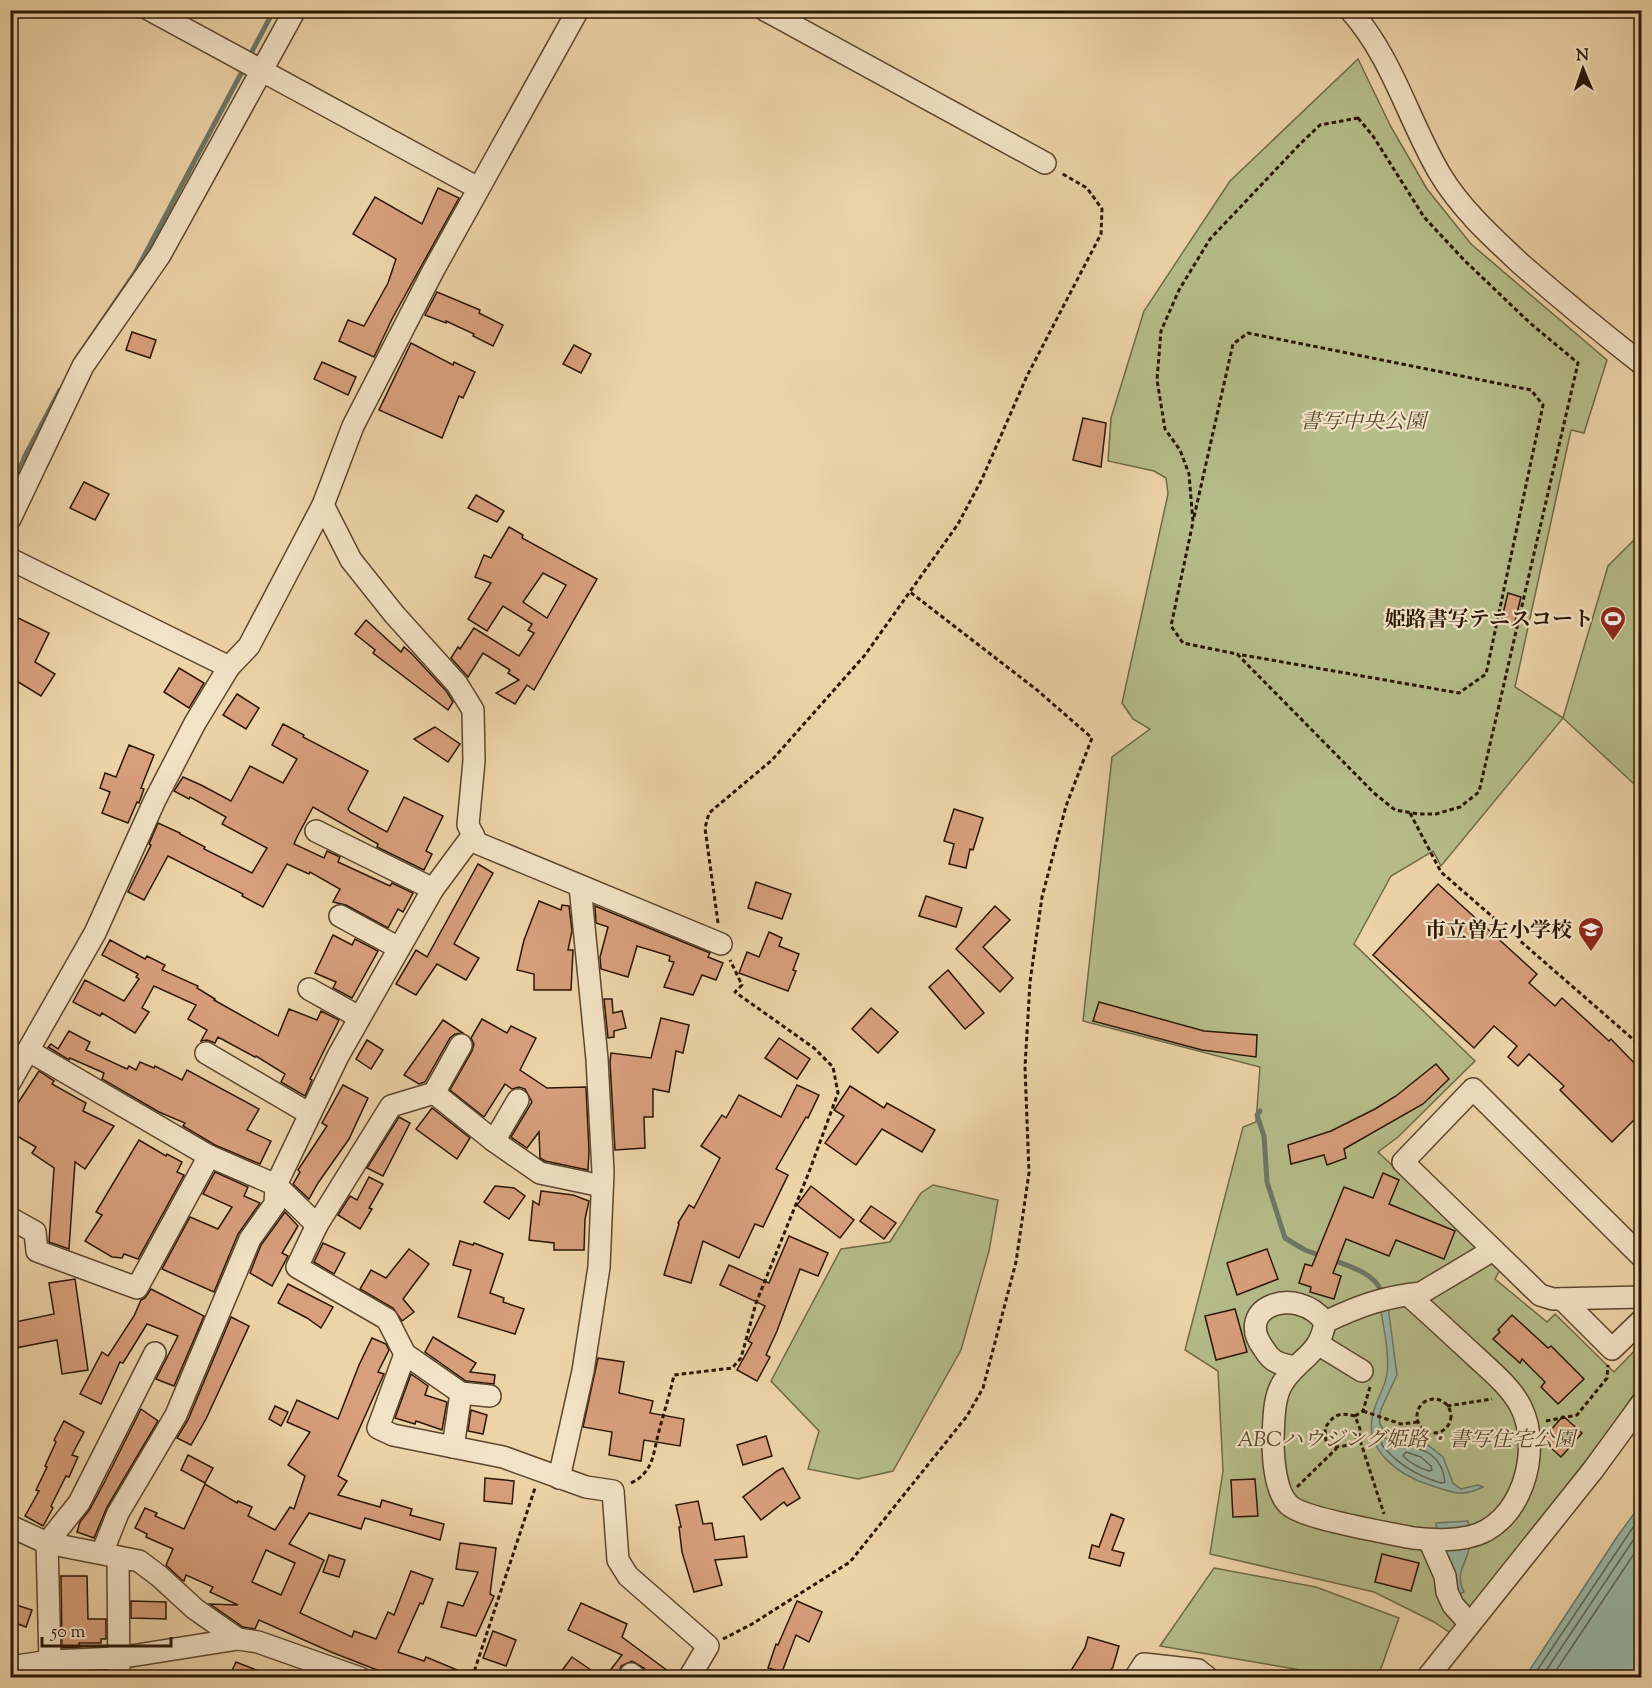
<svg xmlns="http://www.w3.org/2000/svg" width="1652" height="1688" font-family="'Sorts Mill Goudy','Noto Serif JP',serif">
<rect width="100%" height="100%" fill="#edd4a8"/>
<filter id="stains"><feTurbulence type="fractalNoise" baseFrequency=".00333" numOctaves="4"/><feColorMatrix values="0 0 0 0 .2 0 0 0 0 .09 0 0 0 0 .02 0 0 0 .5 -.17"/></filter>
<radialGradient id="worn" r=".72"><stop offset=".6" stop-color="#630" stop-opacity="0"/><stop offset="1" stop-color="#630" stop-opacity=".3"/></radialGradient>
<g fill="#b5bd8a" stroke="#706a48" stroke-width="1.5">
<path d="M1358,59L1391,127L1427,189L1471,244L1607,360L1584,433L1571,430L1515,687L1563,718L1608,566L1641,533V774L1633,783L1563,718L1441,866L1433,851L1391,876L1354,944L1475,1061L1398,1137L1378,1152L1501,1268L1495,1279L1547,1322L1555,1314L1614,1372L1641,1344V1384L1612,1427L1452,1634L1434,1622L1374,1592L1210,1554L1223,1471L1218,1371L1185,1350L1243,1127L1256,1122L1260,1067L1083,1021L1112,757L1150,729L1133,719L1122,703L1168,494L1166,478L1154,471L1108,461L1111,418L1144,311L1230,181Z"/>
<path d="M933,1185L998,1200L989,1251L961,1350L893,1471L858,1479L808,1469L819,1431L771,1381L841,1249L890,1242L921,1193Z"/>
<path d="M1214,1568L1316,1587L1399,1618L1380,1671L1336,1676L1160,1646Z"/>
</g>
<g fill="#99b8a9" stroke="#6d7767" stroke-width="1.5">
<path d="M1386,1291L1397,1375L1382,1407L1379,1416L1380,1424L1383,1429L1392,1435L1416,1439L1429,1446L1443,1457L1453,1483L1461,1489L1478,1485L1483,1487C1462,1498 1451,1492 1430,1485C1400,1476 1363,1450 1373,1414C1376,1400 1385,1388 1387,1374C1390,1348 1381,1318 1378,1292Z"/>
<path d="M1641,1504V1677H1525L1617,1537Z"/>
<path d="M1468,1521C1469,1528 1471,1538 1470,1545C1467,1563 1454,1574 1464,1592L1460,1594L1438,1539L1436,1523Z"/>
</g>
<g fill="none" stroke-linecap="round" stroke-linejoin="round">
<g stroke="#626757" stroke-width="1.5">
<path d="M1383,1437C1408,1449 1441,1444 1445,1482L1441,1483C1417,1476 1398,1465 1382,1445L1381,1440Z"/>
<path d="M1406,1452L1421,1457L1431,1466L1432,1470L1429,1471C1419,1468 1410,1463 1403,1456Z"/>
<path d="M1532,1678L1642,1514"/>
<path d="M1541,1678L1642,1527"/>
<path d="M1551,1678L1642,1542"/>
</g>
<g stroke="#6d7767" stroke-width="5">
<path d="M248,59L274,10"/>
<path d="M77,358L135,273L244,68"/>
<path d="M10,492L25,456L60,390"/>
<path d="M1260,1111L1257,1115L1264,1136L1267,1182L1285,1238L1305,1250L1321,1256"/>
<path d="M1333,1260C1351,1267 1374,1273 1381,1291"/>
</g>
</g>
<g fill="#d89f7c" stroke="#2b1605" stroke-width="1.5" fill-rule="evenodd">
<path d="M438,188L459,198L392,319L374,357L339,341L348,320L364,326L388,283L396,259L353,234L375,197L422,224Z"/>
<path d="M437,292L480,310L479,313L503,325L493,346L473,336L474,334L446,321V323L425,315Z"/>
<path d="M132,332L156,340L150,358L126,350Z"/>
<path d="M411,343L453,365L454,362L475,372L463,398L459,396L442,438L379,410Z"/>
<path d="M574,345L591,354L581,373L563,364Z"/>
<path d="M322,362L356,377L348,395L314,379Z"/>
<path d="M1083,418L1106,423L1101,467L1073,460Z"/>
<path d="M84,482L109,494L95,520L70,508Z"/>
<path d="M476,495L504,511L497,522L468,508Z"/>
<path d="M509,527L523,535L522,538L597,579L534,690L527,685L515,704L496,693L519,680L508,673L510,670L483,653L468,677L451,658L458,647L460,649L474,628L519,656L534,633L528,630L532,624L503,606L487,631L468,619L491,583L475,577L484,555L491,558ZM543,573L566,585L547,618L523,602Z"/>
<path d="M1508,593L1521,597L1514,625L1501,622Z"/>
<path d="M10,614L49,633L35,662L55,674L41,696L10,677Z"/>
<path d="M366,620L401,652L404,647L412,654L447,692L453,702L448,710L373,653L375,650L355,634Z"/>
<path d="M179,668L204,683L189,708L164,692Z"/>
<path d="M237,694L259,708L246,729L223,715Z"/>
<path d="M283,724L304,735L303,737L368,771L348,809L350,812L387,832L404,797L443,816L426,851L432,854L424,870L377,847L378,844L313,807L297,837L294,844L324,858L327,851L340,857L338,862L390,886L392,883L413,893L403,912L398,909L388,928L346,905L333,902L340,889L310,872L309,874L287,864L263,907L242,896L243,894L168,856L144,900L128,892L151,845L149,844L158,823L180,833V834L205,847L204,849L252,873L267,848L222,824L226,817L190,797L189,799L174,791L183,777L201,785L231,801L250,766L283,783L297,759L272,745Z"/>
<path d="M435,727L460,744L448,762L414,739Z"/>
<path d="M129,745L154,755L141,788L144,789L139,803L137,802L128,823L102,813L110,792L100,788L105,773L116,777Z"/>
<path d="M954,809L983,818L973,850L970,849L966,868L949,864L954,844L944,841Z"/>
<path d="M478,864L493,873L454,944L479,958L466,980L437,964L416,995L396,984L416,950L427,957Z"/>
<path d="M756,882L791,894L782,919L748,908Z"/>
<path d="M1438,884L1537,974L1529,983L1555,1006L1562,998L1609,1041L1611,1039L1641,1070V1113L1612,1142L1560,1090L1564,1086L1529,1054L1518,1066L1508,1057L1517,1046L1494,1026L1474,1048L1373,955Z"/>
<path d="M926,896L962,908L956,927L919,916Z"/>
<path d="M539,901L561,910L562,905L569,906L572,931L568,950H573L571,990H534V974L517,970L524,940Z"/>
<path d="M595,906L710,953L708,957L723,963L716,980L702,975L693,995L664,987L674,962L669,961L670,956L637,946L628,977L601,969L600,957L608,927L596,923Z"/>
<path d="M995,906L1010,920L983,947L1013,978L1000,992L956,949Z"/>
<path d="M769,932L782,938L779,946L799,954L793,970L796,971L788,991L739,973L747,952L759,957Z"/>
<path d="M333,935L352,945L355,939L378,951L352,998L333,988L336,982L315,973Z"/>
<path d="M110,940L145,959L147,956L165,965L162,970L198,986L197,988L215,999L214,1000L278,1036L289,1009L317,1020L321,1011L339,1020L310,1079L312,1080L305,1096L281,1082L285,1074L256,1056L255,1057L218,1037L215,1043L207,1040L201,1041L207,1030L188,1019L196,1005L154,986L142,1008L149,1012L135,1033L102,1013L100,1016L73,1002L85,980L124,1001L139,979L136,977L138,974L102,955Z"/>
<path d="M948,970L984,1013L965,1029L929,987Z"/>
<path d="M604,999H612L613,1013L622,1011L626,1028L614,1031V1037L608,1038Z"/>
<path d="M1099,1002L1204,1031L1257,1035L1256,1057L1202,1050L1093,1021Z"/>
<path d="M871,1008L898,1032L878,1053L852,1029Z"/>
<path d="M661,1018L689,1025L683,1053L676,1051L669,1092L653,1089V1117H644L645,1148L615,1150L610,1062L611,1053L651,1058Z"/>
<path d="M482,1019L507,1033L511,1026L536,1038L520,1070L547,1088L586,1087L589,1151L588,1170L545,1161L540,1158L539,1132L527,1148L511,1137L532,1102L525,1089L519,1087L512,1089L505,1084L484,1117L450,1090L472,1051L474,1044L471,1038Z"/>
<path d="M443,1020L463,1033L455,1034L450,1038L425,1082L419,1084L404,1075Z"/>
<path d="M69,1031L90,1042L86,1050L127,1069L129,1066L136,1070L140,1062L154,1068L155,1066L182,1080L187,1070L259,1109L247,1130L271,1141L260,1164L215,1145L183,1126L185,1123L159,1112L102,1079L104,1073L70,1058L69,1060L48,1047L51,1044L58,1049Z"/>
<path d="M779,1038L810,1059L797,1079L765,1058Z"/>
<path d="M367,1040L383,1050L371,1069L356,1059Z"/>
<path d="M1436,1064L1449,1079L1423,1104L1344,1149L1346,1158L1327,1165L1324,1155L1291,1164L1288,1145L1331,1131L1375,1109L1396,1096Z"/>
<path d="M39,1071L54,1081L52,1084L86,1103L83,1111L114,1126L85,1169L75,1162L69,1249L49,1242L54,1168L32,1153L36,1147L10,1132V1115Z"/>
<path d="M343,1085L368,1098L349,1139L318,1183L309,1199L293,1184L300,1172L298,1170L327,1126L322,1123Z"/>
<path d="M797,1085L819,1095L808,1118L806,1117L776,1169L788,1175L763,1227L755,1224L739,1258L703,1241L691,1283L664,1275L679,1224L678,1223L689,1205L694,1208L720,1158L701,1146L722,1115L726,1118L739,1095L781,1117Z"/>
<path d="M850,1086L884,1108L887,1103L935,1130L922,1152L882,1129L856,1165L825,1143L844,1116L834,1110Z"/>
<path d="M432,1108L470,1138L457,1159L416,1129Z"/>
<path d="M399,1117L410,1123L383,1176L367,1168Z"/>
<path d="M139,1140L166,1156L167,1154L182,1162L177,1172L184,1175L138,1259L124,1254L122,1258L112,1257L85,1241L102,1215L96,1212Z"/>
<path d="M215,1172L248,1187L244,1196L260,1203L238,1234L214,1292L162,1269L190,1217L218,1229L232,1207L203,1194Z"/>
<path d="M1383,1173L1399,1180L1389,1204L1455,1231L1444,1259L1396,1240L1389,1256L1346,1239L1333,1273L1341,1276L1334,1299L1310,1292L1311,1287L1299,1283L1305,1264L1312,1266L1344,1187L1373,1198Z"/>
<path d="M369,1177L383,1184L369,1208L372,1209L360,1229L338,1215L350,1196L357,1200Z"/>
<path d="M495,1186L514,1188L525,1196L509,1219L484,1202Z"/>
<path d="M811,1186L854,1220L840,1238L797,1205Z"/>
<path d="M541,1191L573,1195L589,1201L585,1219L584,1250H554V1243L529,1240L533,1201L539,1205Z"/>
<path d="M871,1206L896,1223L884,1239L860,1221Z"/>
<path d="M285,1212L298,1226L282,1253L288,1256L272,1286L250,1273L261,1245Z"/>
<path d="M789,1236L828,1253L818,1276L800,1269L777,1331L766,1355L770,1357L757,1381L737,1370L752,1343L748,1341L765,1306L720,1285L729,1265L769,1283Z"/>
<path d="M460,1241L473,1245L474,1243L503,1254L490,1293L504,1298L503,1302L524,1309L515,1334L458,1317L471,1270L453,1265Z"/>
<path d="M323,1243L345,1253L334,1274L314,1262Z"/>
<path d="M409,1249L429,1264L403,1299L414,1312L402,1321L393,1308L360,1289L371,1270L386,1278Z"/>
<path d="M1267,1249L1278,1279L1237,1295L1227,1263Z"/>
<path d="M75,1279L88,1370L62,1374L57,1340L10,1349V1323L54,1314L49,1283Z"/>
<path d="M288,1284L333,1307L321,1328L307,1318L278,1303Z"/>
<path d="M151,1289L204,1316L174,1386L156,1379L178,1336L147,1324L123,1363L120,1362L101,1404L80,1394L102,1352L108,1356L134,1316L141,1300L145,1298Z"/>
<path d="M1235,1309L1247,1352L1216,1360L1205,1316Z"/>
<path d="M1512,1315L1548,1348L1551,1346L1584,1379L1558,1404L1541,1387L1545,1382L1522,1359L1520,1363L1493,1339L1500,1332L1498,1330Z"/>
<path d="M231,1317L249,1326L206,1419L191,1445L177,1438L188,1420Z"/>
<path d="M433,1337L476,1363L470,1372L495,1375L494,1384L466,1381L425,1352Z"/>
<path d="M372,1338L386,1344L389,1350L378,1372L384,1374L338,1476L347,1481L338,1495L380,1507L382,1500L412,1509L410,1515L444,1524L440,1540L365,1518L361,1529L309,1513L289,1544L324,1560L300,1613L352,1637L354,1631L376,1639L388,1612L394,1615L411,1571L433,1579L423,1604L420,1603L398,1652L424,1661L426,1657L474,1677H395L331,1652L259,1620L255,1629L243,1627L210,1604L238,1605L210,1592L213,1587L186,1575L184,1581L182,1580L166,1565L173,1549L146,1537L147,1534L135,1528L145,1508L157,1513L155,1516L184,1529L205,1484L237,1503L238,1501L252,1507L248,1516L275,1530L290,1507L294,1509L305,1476L288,1465L310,1432L287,1422L297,1400L338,1419L359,1365ZM266,1550L295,1563L281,1595L252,1582Z"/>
<path d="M598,1358L624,1362L619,1393L653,1401L650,1413L684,1419L680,1446L644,1440L641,1461L609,1455L612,1432L583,1427Z"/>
<path d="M411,1374L428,1386L425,1395L447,1402L442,1430L416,1421L415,1424L395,1418Z"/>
<path d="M275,1406L288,1412L281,1426L269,1419Z"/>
<path d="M141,1409L158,1421L107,1507L94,1538L77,1532L80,1522L90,1509L105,1481Z"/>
<path d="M471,1410L487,1415L483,1434L468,1431Z"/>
<path d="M1563,1416L1582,1433L1561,1457L1542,1440Z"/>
<path d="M64,1421L84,1432L72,1455L78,1457L69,1477L66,1476L51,1506L53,1508L43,1526L25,1516L39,1491L36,1490L47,1467L45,1466L56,1442L54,1440Z"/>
<path d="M766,1436L772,1456L743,1465L737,1445Z"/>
<path d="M188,1455L213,1468L205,1483L181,1470Z"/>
<path d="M783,1468L800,1498L787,1506L784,1502L761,1520L743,1497L777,1471Z"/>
<path d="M485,1478L514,1481L512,1504L484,1501Z"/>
<path d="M1255,1479L1258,1516L1233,1517L1231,1480Z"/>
<path d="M698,1501L703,1524L712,1523L715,1540L744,1536L747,1557L715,1560L722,1585L694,1592L682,1552L679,1527H681L676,1505Z"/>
<path d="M1111,1514L1124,1519L1112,1550L1124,1553L1120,1566L1089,1558L1092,1545L1099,1547Z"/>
<path d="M460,1543L496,1548L490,1594L494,1596L476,1636L441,1627L448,1602L463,1606L478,1572L456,1569Z"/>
<path d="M1382,1554L1419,1563L1411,1591L1375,1582Z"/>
<path d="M329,1555L345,1560L339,1577L323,1572Z"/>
<path d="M61,1576H87L88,1619H106V1639H101V1643H79L80,1647L62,1648Z"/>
<path d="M131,1601L166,1602V1619L131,1618Z"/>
<path d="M797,1601L822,1612L809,1642L796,1635L782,1672L768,1668L776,1644L778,1645Z"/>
<path d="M10,1603L32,1610L26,1627L10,1621Z"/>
<path d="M581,1603L627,1624L622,1637L676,1677H648L644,1668L632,1661L621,1666L619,1672V1677H605L622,1655L568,1630Z"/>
<path d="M493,1631L516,1640L506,1666L483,1658Z"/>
<path d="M1088,1637L1119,1646L1113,1667L1106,1677H1067L1085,1648Z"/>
<path d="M572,1657L601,1677H557Z"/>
<path d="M236,1662L274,1677H229Z"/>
</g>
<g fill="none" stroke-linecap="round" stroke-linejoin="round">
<defs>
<g id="minor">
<path d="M150,10L478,188"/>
<path d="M765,10L1045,163"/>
<path d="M1350,10C1393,58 1408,120 1440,174C1461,209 1492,237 1522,265C1561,299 1601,332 1642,364"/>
<path d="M323,505L351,560L394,614L457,684L473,710L474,761L468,825L477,843L721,944"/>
<path d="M10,519L83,366L160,255L295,10"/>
<path d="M10,559L229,667"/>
<path d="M316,831L433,889"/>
<path d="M340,916L399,948"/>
<path d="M309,989L359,1017"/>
<path d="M461,1045L434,1093L391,1106L317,1225L297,1267L387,1319L405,1354L378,1428L393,1435L503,1457L586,1487L613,1491L618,1560L628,1576L708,1646L689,1678"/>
<path d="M29,1051L209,1156L276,1185L317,1225"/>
<path d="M206,1053L310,1114"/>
<path d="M10,1082L95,933L155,800L195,723L229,667L249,646L323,505L353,426L433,271L578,10"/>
<path d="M434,1093L494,1141L540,1173L602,1186"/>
<path d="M494,1141L518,1100"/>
<path d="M10,1218L35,1232L37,1251L137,1288L209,1156"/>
<path d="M1642,1257L1473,1089L1403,1162L1540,1295L1553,1299L1642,1297"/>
<path d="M1408,1295C1431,1315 1453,1336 1475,1356C1491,1371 1511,1387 1521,1407C1543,1451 1521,1527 1468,1537C1451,1541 1431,1540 1413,1538C1389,1533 1304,1519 1289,1505C1275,1492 1273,1457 1273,1439C1274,1421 1273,1396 1284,1381C1300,1357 1320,1355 1325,1322C1359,1306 1383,1297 1421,1293L1493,1250"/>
<path d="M1562,1299L1612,1349L1642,1320"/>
<path d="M1318,1344L1362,1371"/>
<path d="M405,1354L461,1393L490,1396"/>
<path d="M1296,1367C1290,1366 1283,1365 1277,1362C1272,1360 1267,1354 1264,1349C1232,1307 1297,1284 1325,1322"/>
<path d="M453,1447L461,1393"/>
<path d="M559,1478L583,1371L599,1267L603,1172L597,1059L580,886"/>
<path d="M10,1526L47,1543L139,1561L159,1576L195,1609L238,1639"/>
<path d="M1429,1540L1445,1576L1447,1592L1453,1605L1470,1624"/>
<path d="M102,1553L118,1513L176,1415L250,1239L275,1204L276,1185L338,1056L433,889L473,835"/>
<path d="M118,1557L119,1678"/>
<path d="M50,1661L47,1543L79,1503L155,1353"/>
<path d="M10,1667L50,1661L118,1658L238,1639L258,1642L360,1678"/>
<path d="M631,1674L636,1678"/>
<path d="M1135,1678L1144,1664L1198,1670L1208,1678"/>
<path d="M1427,1678L1593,1470L1642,1403"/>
</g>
</defs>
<use href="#minor" stroke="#5c462e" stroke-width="24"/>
<g stroke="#2b1605" stroke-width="3" stroke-dasharray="4.5 3" stroke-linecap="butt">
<path d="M1358,118L1373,136L1424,217L1464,260L1530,323L1578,363L1479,792L1460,807L1436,814H1419L1395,810L1374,793L1237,654L1183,643L1171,626L1193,522L1189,474L1180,450L1165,429L1157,380L1161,331L1179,290L1210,239L1300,144L1320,125Z"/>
<path d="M1194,517L1233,344L1248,333L1531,390L1543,405L1486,674L1459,693L1237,654"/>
<path d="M1410,813L1441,872L1642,1047"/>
<path d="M718,923L705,828L709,813L772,760L865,655L958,524L982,479L1027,376L1101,234L1102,209L1087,188L1061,173"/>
<circle cx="1434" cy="1416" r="17"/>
<path d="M1447,1406L1492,1399"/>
<path d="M1363,1411L1401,1424L1418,1422"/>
<path d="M1355,1416L1363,1411L1370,1387"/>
<path d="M1546,1421L1577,1415L1607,1378L1608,1365"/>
<path d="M1359,1437C1349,1446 1337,1451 1326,1442L1325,1428C1334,1414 1340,1412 1355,1416L1360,1429L1359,1437L1384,1514"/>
<path d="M631,1483C654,1472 653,1453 659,1431C664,1412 670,1394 674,1375L732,1368L741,1358L756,1303L809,1172L838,1093L833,1067L814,1048L735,992L742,985L730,960"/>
<path d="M1297,1487L1337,1448"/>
<path d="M723,1639L752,1624L850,1562L967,1416L983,1388L1016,1262L1029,1173L1025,1067L1030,982L1042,897L1066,806L1092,738L1037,690L910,592"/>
<path d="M472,1678L535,1488"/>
</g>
<use href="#minor" stroke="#f3e3c6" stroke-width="21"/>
</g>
<defs>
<symbol id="stadium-pin" viewBox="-11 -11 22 30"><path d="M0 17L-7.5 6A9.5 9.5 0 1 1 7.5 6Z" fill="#8f2418" stroke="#f3e3c6"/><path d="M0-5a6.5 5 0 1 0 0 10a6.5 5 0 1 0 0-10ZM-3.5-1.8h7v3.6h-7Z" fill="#fff"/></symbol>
<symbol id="school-pin" viewBox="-11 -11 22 30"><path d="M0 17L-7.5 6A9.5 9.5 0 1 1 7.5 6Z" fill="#8f2418" stroke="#f3e3c6"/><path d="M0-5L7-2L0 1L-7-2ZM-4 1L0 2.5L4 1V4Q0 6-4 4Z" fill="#fff"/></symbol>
</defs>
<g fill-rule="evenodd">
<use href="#stadium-pin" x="1598" y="604" width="30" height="40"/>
<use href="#school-pin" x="1576" y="915" width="30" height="40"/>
</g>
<g text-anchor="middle" stroke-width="4.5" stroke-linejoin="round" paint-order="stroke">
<g font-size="21" font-style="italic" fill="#54482d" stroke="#f3e3c6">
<text x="1363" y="428">書写中央公園</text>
<text x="1406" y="1446">ABCハウジング姫路・書写住宅公園</text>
</g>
<g font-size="21" font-weight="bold" fill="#2b1605" stroke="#f3e3c6" text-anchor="end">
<text x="1594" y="626">姫路書写テニスコート</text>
<text x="1572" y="937">市立曽左小学校</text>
</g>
</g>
<rect width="1652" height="1688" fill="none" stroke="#edd4a8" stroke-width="36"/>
<rect x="12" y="12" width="1628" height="1664" fill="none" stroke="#2b1605" stroke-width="3"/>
<rect x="18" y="18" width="1616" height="1652" fill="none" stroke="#2b1605" stroke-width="1.5"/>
<g transform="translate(1583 69) rotate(358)" stroke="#f3e3c6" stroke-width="4.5" paint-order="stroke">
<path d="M0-4.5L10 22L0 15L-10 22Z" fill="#2b1605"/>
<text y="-9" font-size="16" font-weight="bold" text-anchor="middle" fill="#2b1605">N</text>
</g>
<path d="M42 1637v9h129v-9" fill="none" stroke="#2b1605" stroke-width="3"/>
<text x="51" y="1637" font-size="18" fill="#2b1605" stroke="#f3e3c6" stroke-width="4.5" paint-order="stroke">50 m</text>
<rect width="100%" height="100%" filter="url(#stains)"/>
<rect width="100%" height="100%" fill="url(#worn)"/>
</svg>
